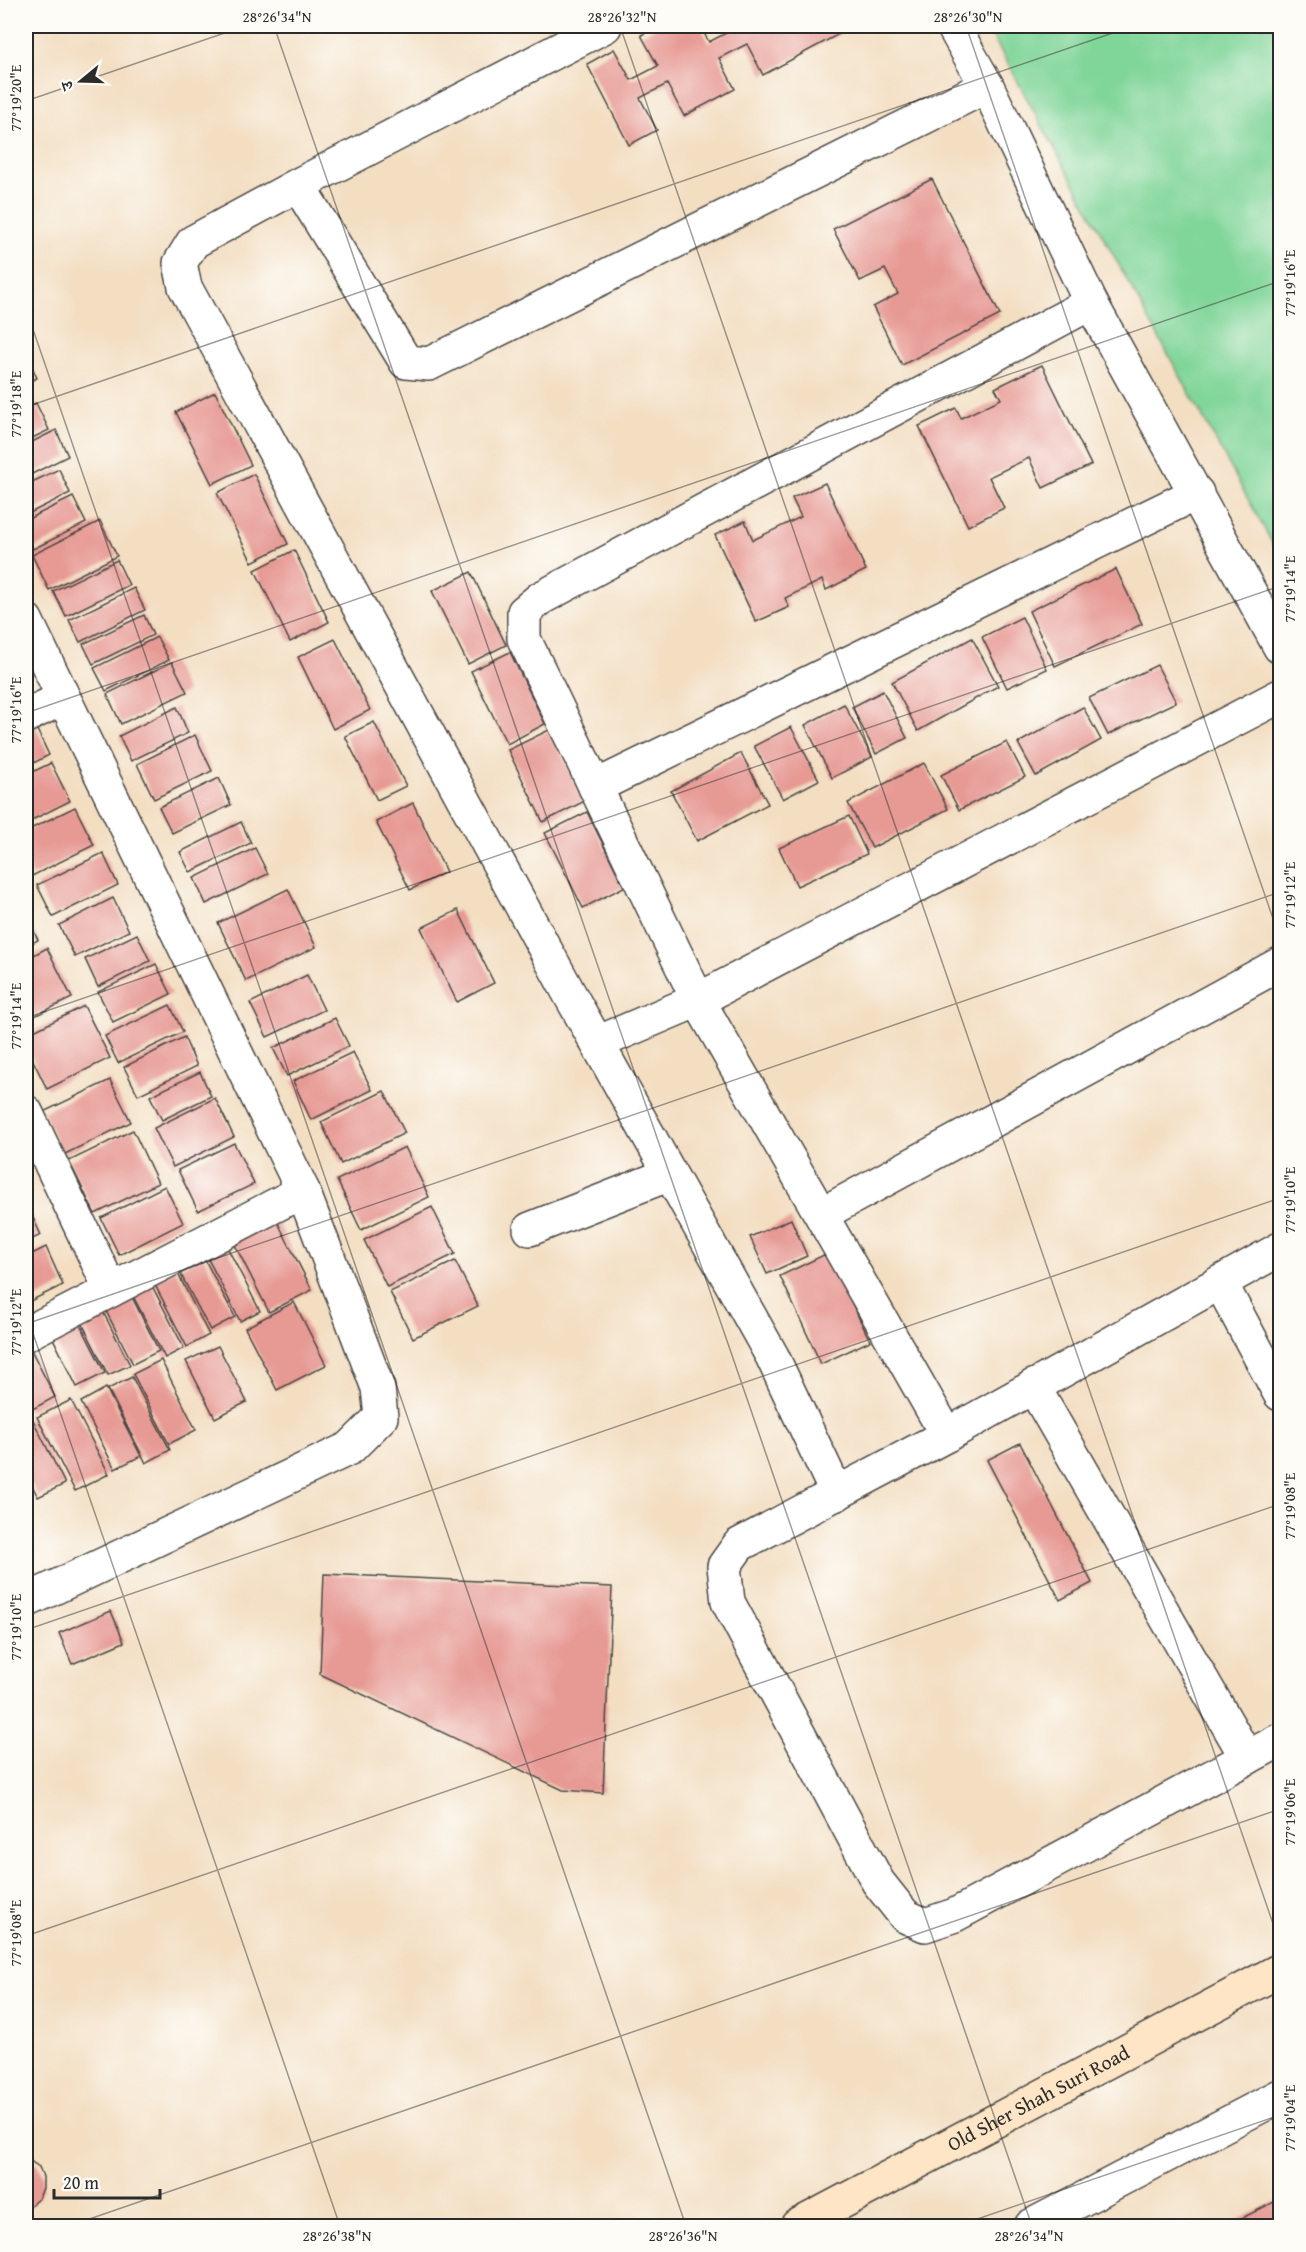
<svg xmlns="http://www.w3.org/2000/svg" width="1306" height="2252" font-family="'Gentium Book Plus','Noto Serif Devanagari',serif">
<rect width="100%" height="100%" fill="#fdfcf7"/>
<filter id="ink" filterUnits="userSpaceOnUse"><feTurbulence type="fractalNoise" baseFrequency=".0167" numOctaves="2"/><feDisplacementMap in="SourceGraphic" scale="12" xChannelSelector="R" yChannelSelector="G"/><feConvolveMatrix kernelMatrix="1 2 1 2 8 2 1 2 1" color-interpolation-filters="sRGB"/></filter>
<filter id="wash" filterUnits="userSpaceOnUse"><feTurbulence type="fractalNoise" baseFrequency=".008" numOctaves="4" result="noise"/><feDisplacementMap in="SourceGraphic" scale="24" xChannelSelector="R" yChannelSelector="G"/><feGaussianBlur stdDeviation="1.35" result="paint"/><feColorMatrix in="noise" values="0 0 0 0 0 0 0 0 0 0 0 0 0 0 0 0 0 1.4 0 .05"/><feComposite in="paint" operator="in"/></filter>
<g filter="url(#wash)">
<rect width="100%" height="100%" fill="#f3dec2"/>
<path fill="#80d599" stroke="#568062" stroke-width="1.5" d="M987,26H1280V557Z"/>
<g id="blocks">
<g fill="#e79a94">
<path d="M659,26H700L709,42L736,28L735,26H837L841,33L763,75L747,44L719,58L735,89L684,116L667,84L640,98L657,130L629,145L587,64L614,49L631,80L658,66L641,35Z"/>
<path d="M932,179L1000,315L902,365L873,307L898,294L885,269L860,281L833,229Z"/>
<path d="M26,354L37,378L26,383Z"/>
<path d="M1042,365L1091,465L1043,488L1029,458L989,477L1004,508L968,526L919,426L956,408L961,418L1001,399L995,388Z"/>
<path d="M215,392L251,465L212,484L176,412Z"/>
<path d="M36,403L49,430L26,441V408Z"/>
<path d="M56,430L68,456L26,477V445Z"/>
<path d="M59,469L70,493L26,515V485Z"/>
<path d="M254,474L288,544L252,562L217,493Z"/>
<path d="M825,483L866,570L826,590L822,580L785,598L789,607L756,622L715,535L745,521L753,540L801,517L792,498Z"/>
<path d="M73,497L86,523L33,549L26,533V520Z"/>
<path d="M100,521L117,556L49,590L32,555Z"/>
<path d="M294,550L329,622L290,642L255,570Z"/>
<path d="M117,560L129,585L66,616L53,591Z"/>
<path d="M1116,569L1142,624L1055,666L1029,611Z"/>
<path d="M471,572L506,645L468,664L432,591Z"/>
<path d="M134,588L145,610L80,642L69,620Z"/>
<path d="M144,615L153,635L93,664L83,644Z"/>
<path d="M1022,617L1047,669L1007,688L982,637Z"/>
<path d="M157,637L169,660L106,691L94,668Z"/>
<path d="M972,638L998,686L918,731L892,682Z"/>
<path d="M335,639L370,710L333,729L298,657Z"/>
<path d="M510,652L545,724L507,744L471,671Z"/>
<path d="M172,662L187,692L121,724L107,694Z"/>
<path d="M1157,665L1176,702L1108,735L1089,698Z"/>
<path d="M883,691L907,738L876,754L852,707Z"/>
<path d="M844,704L872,757L832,778L805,725Z"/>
<path d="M177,707L188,733L131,761L119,736Z"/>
<path d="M1083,707L1101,740L1036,776L1018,743Z"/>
<path d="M30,715L49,755L26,767V717Z"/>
<path d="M374,722L406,786L377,800L345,736Z"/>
<path d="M791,727L819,780L783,799L754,746Z"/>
<path d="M549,730L585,801L543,822L508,750Z"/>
<path d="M195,735L212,771L154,799L137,764Z"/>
<path d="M1007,742L1025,777L959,810L941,775Z"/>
<path d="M741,753L768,804L697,841L671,791Z"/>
<path d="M51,763L70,801L26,823V775Z"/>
<path d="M924,763L948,809L872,848L848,803Z"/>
<path d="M219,778L231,805L172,833L159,807Z"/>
<path d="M413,803L446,872L410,890L376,822Z"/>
<path d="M75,807L94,845L32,876L26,863V831Z"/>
<path d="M587,812L624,887L583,908L545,833Z"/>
<path d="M849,816L867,854L797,886L779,848Z"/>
<path d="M241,822L251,843L190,872L180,852Z"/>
<path d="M255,848L268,874L206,904L194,878Z"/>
<path d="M103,853L118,885L53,917L37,885Z"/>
<path d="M288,889L316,947L246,981L218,923Z"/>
<path d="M113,898L129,931L75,957L59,925Z"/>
<path d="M458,910L494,983L457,1002L421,928Z"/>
<path d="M26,915L38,940L26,946Z"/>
<path d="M137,934L150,961L98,987L85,959Z"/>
<path d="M47,948L72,998L26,1020V959Z"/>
<path d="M156,964L171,994L113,1022L98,992Z"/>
<path d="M307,975L324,1010L267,1037L250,1003Z"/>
<path d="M170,1005L183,1032L118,1063L105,1036Z"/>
<path d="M84,1006L110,1058L47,1089L26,1046V1035Z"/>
<path d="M335,1018L349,1046L287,1076L273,1048Z"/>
<path d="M184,1037L197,1066L138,1095L124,1067Z"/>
<path d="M353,1052L372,1090L311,1120L293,1081Z"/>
<path d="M200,1072L211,1096L162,1120L150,1096Z"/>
<path d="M110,1080L131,1122L63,1155L43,1112Z"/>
<path d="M384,1091L405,1133L341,1164L321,1122Z"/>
<path d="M215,1098L234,1137L173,1167L154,1128Z"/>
<path d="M133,1130L158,1183L95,1214L69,1161Z"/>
<path d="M234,1143L254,1184L198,1211L178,1170Z"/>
<path d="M405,1147L429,1197L361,1230L337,1180Z"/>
<path d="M165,1186L183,1223L119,1255L101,1218Z"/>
<path d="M26,1203L41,1235L26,1242Z"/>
<path d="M432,1207L455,1254L387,1287L364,1240Z"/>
<path d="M275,1217L312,1290L269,1312L232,1239Z"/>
<path d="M791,1219L807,1256L767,1274L750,1237Z"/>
<path d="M226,1245L260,1311L240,1321L206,1255Z"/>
<path d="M46,1247L63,1285L26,1303V1257Z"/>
<path d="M828,1253L870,1341L821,1364L780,1276Z"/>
<path d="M203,1256L235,1317L210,1330L178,1269Z"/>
<path d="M455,1261L478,1306L413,1338L390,1292Z"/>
<path d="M176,1270L209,1335L187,1347L153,1281Z"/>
<path d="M150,1282L184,1348L165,1358L131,1292Z"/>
<path d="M129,1291L159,1351L133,1364L103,1305Z"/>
<path d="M294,1302L326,1365L277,1390L245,1328Z"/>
<path d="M99,1304L130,1365L108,1375L78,1315Z"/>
<path d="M74,1312L105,1373L77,1387L47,1326Z"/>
<path d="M26,1340L55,1397L29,1411L26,1404Z"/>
<path d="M218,1346L247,1402L215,1418L186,1361Z"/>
<path d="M161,1360L196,1430L169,1444L133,1374Z"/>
<path d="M132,1377L170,1450L146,1463L108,1389Z"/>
<path d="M106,1388L141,1456L115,1469L81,1402Z"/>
<path d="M71,1400L109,1474L75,1491L37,1417Z"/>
<path d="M32,1418L65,1484L38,1497L26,1474V1421Z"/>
<path d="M1020,1443L1092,1583L1060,1600L987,1460Z"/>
<path d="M324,1574L612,1587L603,1793L563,1790L320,1674Z"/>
<path d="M111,1611L124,1642L72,1664L59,1633Z"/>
<path d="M26,2158L39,2167L43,2177V2188L39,2198L26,2209Z"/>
<path d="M1280,2199V2226H1239L1236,2221Z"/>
</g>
</g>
</g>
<g filter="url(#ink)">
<use href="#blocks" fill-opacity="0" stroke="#494642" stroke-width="1.5"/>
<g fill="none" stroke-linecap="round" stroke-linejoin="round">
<defs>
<g id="street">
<path d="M605,26L298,185L193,242L180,263L185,287L569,993L772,1356L837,1494"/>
<path d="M953,26L987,86L1091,303L1280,647"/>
<path d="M298,185L406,362L429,364L987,86"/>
<path d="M1091,303L541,598L524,612V639L698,1000L1280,696"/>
<path d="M26,620L303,1191L378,1388L381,1417L350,1448L26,1601"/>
<path d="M26,716L63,698"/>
<path d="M595,787L1197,493"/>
<path d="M597,1043L698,1000L947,1435"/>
<path d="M26,1112L111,1290"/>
<path d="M822,1214L1280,964"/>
<path d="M530,1229L670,1174"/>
<path d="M1280,1249L947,1435L739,1545L724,1566L728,1602L878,1882L905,1916L925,1925L955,1915L1280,1740"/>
<path d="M1220,1282L1280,1394"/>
<path d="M26,1334L303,1191"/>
<path d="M1033,1386L1247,1758"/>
<path d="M1031,2226L1280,2096"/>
</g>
<g id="secondary">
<path id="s1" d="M797,2226L1280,1970"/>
</g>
</defs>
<use href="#street" stroke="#494642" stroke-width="36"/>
<use href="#secondary" stroke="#494642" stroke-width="36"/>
<use href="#street" stroke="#fff" stroke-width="33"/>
<use href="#secondary" stroke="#fde5c5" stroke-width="33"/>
</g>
</g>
<path fill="none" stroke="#2b2b2b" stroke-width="1.5" stroke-opacity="0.45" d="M274,26L1032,2226M620,26L1280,1944M966,26L1280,939M26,101L245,26M26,309L686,2226M26,407L1133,26M26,713L1280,281M26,1018L1280,586M26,1313L340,2226M26,1324L1280,892M26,1630L1280,1198M26,1936L1280,1504M69,2226L1280,1809M957,2226L1280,2115"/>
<g text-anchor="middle" stroke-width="4.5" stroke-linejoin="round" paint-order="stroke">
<g font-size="20" fill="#2b2b2b" stroke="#fdfcf7">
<text dy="7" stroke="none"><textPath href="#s1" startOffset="273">Old Sher Shah Suri Road</textPath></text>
</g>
</g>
<rect width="1306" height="2252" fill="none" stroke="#fdfcf7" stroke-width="66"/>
<g transform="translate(81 81) rotate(251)" stroke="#fdfcf7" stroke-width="4.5" paint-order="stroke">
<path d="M0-4.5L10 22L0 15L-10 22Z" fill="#2b2b2b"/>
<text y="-9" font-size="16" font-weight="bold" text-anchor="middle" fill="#2b2b2b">उ</text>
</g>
<path d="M54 2189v9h106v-9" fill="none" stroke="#2b2b2b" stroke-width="3"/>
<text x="63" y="2189" font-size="18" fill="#2b2b2b" stroke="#fdfcf7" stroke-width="4.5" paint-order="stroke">20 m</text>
<rect x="33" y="33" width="1240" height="2186" fill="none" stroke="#2b2b2b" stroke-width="2"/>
<g font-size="15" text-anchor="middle" fill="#2b2b2b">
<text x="277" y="22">28°26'34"N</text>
<text x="622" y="22">28°26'32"N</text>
<text x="968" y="22">28°26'30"N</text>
<text transform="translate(16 98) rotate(-90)" y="5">77°19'20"E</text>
<text transform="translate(1290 283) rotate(-90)" y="5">77°19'16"E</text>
<text transform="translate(16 404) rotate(-90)" y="5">77°19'18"E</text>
<text transform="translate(1290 589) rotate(-90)" y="5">77°19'14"E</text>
<text transform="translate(16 710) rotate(-90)" y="5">77°19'16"E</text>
<text transform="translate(1290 895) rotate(-90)" y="5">77°19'12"E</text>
<text transform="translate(16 1016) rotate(-90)" y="5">77°19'14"E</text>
<text transform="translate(1290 1200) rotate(-90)" y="5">77°19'10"E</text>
<text transform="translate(16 1322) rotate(-90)" y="5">77°19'12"E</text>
<text transform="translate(1290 1506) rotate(-90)" y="5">77°19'08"E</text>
<text transform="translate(16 1627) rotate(-90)" y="5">77°19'10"E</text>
<text transform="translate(1290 1812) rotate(-90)" y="5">77°19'06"E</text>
<text transform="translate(16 1933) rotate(-90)" y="5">77°19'08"E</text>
<text transform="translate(1290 2118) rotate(-90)" y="5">77°19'04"E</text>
<text x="337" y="2241">28°26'38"N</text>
<text x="683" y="2241">28°26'36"N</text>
<text x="1029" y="2241">28°26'34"N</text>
</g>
</svg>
